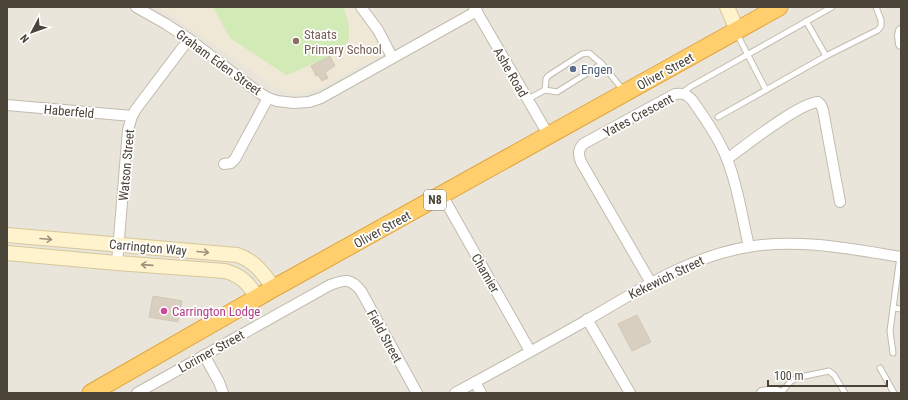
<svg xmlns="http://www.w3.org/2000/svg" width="908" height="400" font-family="'Roboto Condensed',sans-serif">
<rect width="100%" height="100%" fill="#f6f3ec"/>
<rect fill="#eae5da" x="7" y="7" width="894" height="386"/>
<path fill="#efe8d6" d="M159,7H358L389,51L320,88L300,94L278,89Z"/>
<path fill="#d2eab5" d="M213,7H343C347,17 352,33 347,43C341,53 297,71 286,75L230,38Z"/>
<g fill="#d8cfc1" stroke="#d3c7b4">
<path d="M330,56L335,66L325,72L328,78L322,81L318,75L316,76L311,66Z"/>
<path d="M153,296L182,301L178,322L149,317Z"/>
<path d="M637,315L651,342L632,351L618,324Z"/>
</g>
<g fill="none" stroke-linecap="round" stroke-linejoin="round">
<defs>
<g id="lane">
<path d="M806,21L826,56"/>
<path d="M737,34L766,90"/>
<path d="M545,90L546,79L548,76L582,54L589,53L602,64L623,90"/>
<path d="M682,93L690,87L832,7"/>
<path d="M528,99L545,90L557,92L602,64"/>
<path d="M718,117L826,56L878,30L881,26V20L876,7"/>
<path d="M893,308L901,309"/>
<path d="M893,353L890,331L900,256"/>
<path d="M880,368L894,393"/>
<path d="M781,393L791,381L800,377L829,371L834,375L845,393"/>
</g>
<g id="street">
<path d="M136,7L166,24L189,39L258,92L268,98L277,101L294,103L309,102L321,98L477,11"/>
<path d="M361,7L378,30L392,57"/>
<path d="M474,7L549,136"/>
<path d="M901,31L900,36L901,44"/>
<path d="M7,105L132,116"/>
<path d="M727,159C745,146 799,103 818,102L821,105L823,110L840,202"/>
<path d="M224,164L231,163L235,159L268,98"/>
<path d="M442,195L530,351"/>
<path d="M117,263L128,130L132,116L136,109L189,39"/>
<path d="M651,283L581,162C578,154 578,150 583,144L675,94C683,93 687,94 692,100C705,118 719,138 727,159C738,186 742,218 749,246"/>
<path d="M587,319L630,393"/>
<path d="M204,355L219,382L223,393"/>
<path d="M475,382L481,393"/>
<path d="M137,393L330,285C344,280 350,277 361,291L417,393"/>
<path d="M455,393C499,369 543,345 587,320C639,290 688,257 748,247C798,238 851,249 901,257"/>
<path d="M762,393L773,391L779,393"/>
</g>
<g id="secondary">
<path d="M727,7L737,30"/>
<path d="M7,235L237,255C254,260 264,274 274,288"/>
<path d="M7,253L117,263L225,271C243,276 248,284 258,298"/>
</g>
<path id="highway" d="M91,393L274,288L779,7"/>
</defs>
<use href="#lane" stroke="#c2bbae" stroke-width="7"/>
<use href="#street" stroke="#c2bbae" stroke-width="12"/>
<use href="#secondary" stroke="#d6c79b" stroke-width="16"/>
<use href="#highway" stroke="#e0a43c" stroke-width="19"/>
<use href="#lane" stroke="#fff" stroke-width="5"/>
<use href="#street" stroke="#fff" stroke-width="10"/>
<use href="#secondary" stroke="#fff3cd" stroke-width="14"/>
<use href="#highway" stroke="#ffcf6e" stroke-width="17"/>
</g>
<defs><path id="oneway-shaft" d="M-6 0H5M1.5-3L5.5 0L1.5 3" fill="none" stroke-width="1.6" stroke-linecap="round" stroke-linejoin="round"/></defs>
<g stroke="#9c937c">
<use href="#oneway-shaft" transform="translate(46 239) rotate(5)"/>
<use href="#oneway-shaft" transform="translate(203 252) rotate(5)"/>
<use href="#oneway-shaft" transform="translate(147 265) rotate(-176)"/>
</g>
<circle fill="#8d6e63" stroke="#fff" stroke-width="1.5" cx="296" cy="41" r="4"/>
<circle fill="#5c6f8a" stroke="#fff" stroke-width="1.5" cx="573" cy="69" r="4"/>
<circle fill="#d1479c" stroke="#fff" stroke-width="1.5" cx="164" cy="311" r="4"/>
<g text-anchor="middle" stroke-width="3.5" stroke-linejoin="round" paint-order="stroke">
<rect fill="#fff" stroke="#817c74" stroke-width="1" x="424" y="190" width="22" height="20" rx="3"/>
<g font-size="12" font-weight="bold" fill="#4b4439">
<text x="435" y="204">N8</text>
</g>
<g font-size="13" fill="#785e54" stroke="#fff" text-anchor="start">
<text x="304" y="39">Staats<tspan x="304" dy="15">Primary School</tspan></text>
</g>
<g font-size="13" fill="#4b4439" stroke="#fff">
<text transform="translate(219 62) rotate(36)" y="5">Graham Eden Street</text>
<text transform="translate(665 71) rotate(-29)" y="5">Oliver Street</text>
<text transform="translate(511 72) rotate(60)" y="5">Ashe Road</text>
<text transform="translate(69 111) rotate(5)" y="5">Haberfeld</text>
<text transform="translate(638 115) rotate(-28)" y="5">Yates Crescent</text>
<text transform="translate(126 165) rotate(-85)" y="5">Watson Street</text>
<text transform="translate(382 229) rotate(-29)" y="5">Oliver Street</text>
<text transform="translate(148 247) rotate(5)" y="5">Carrington Way</text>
<text transform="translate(486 273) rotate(60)" y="5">Chamier</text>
<text transform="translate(666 277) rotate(-26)" y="5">Kekewich Street</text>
<text transform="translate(385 336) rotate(61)" y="5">Field Street</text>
<text transform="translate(211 351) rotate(-29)" y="5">Lorimer Street</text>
</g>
<g font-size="13" fill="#4e5e75" stroke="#fff" text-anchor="start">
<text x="581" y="74">Engen</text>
</g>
<g font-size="13" fill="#b23c85" stroke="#fff" text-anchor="start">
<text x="172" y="316">Carrington Lodge</text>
</g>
</g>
<rect width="908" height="400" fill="none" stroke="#4b4439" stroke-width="16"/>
<g transform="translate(32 32) rotate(229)" stroke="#ffffff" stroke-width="3" paint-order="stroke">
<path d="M0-3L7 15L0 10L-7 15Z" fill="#4b4439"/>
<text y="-6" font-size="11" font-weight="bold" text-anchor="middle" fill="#4b4439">N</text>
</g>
<path d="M768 380v6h119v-6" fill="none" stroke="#4b4439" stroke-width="2"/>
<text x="774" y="380" font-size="12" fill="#4b4439" stroke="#ffffff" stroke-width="3" paint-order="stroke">100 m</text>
</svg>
